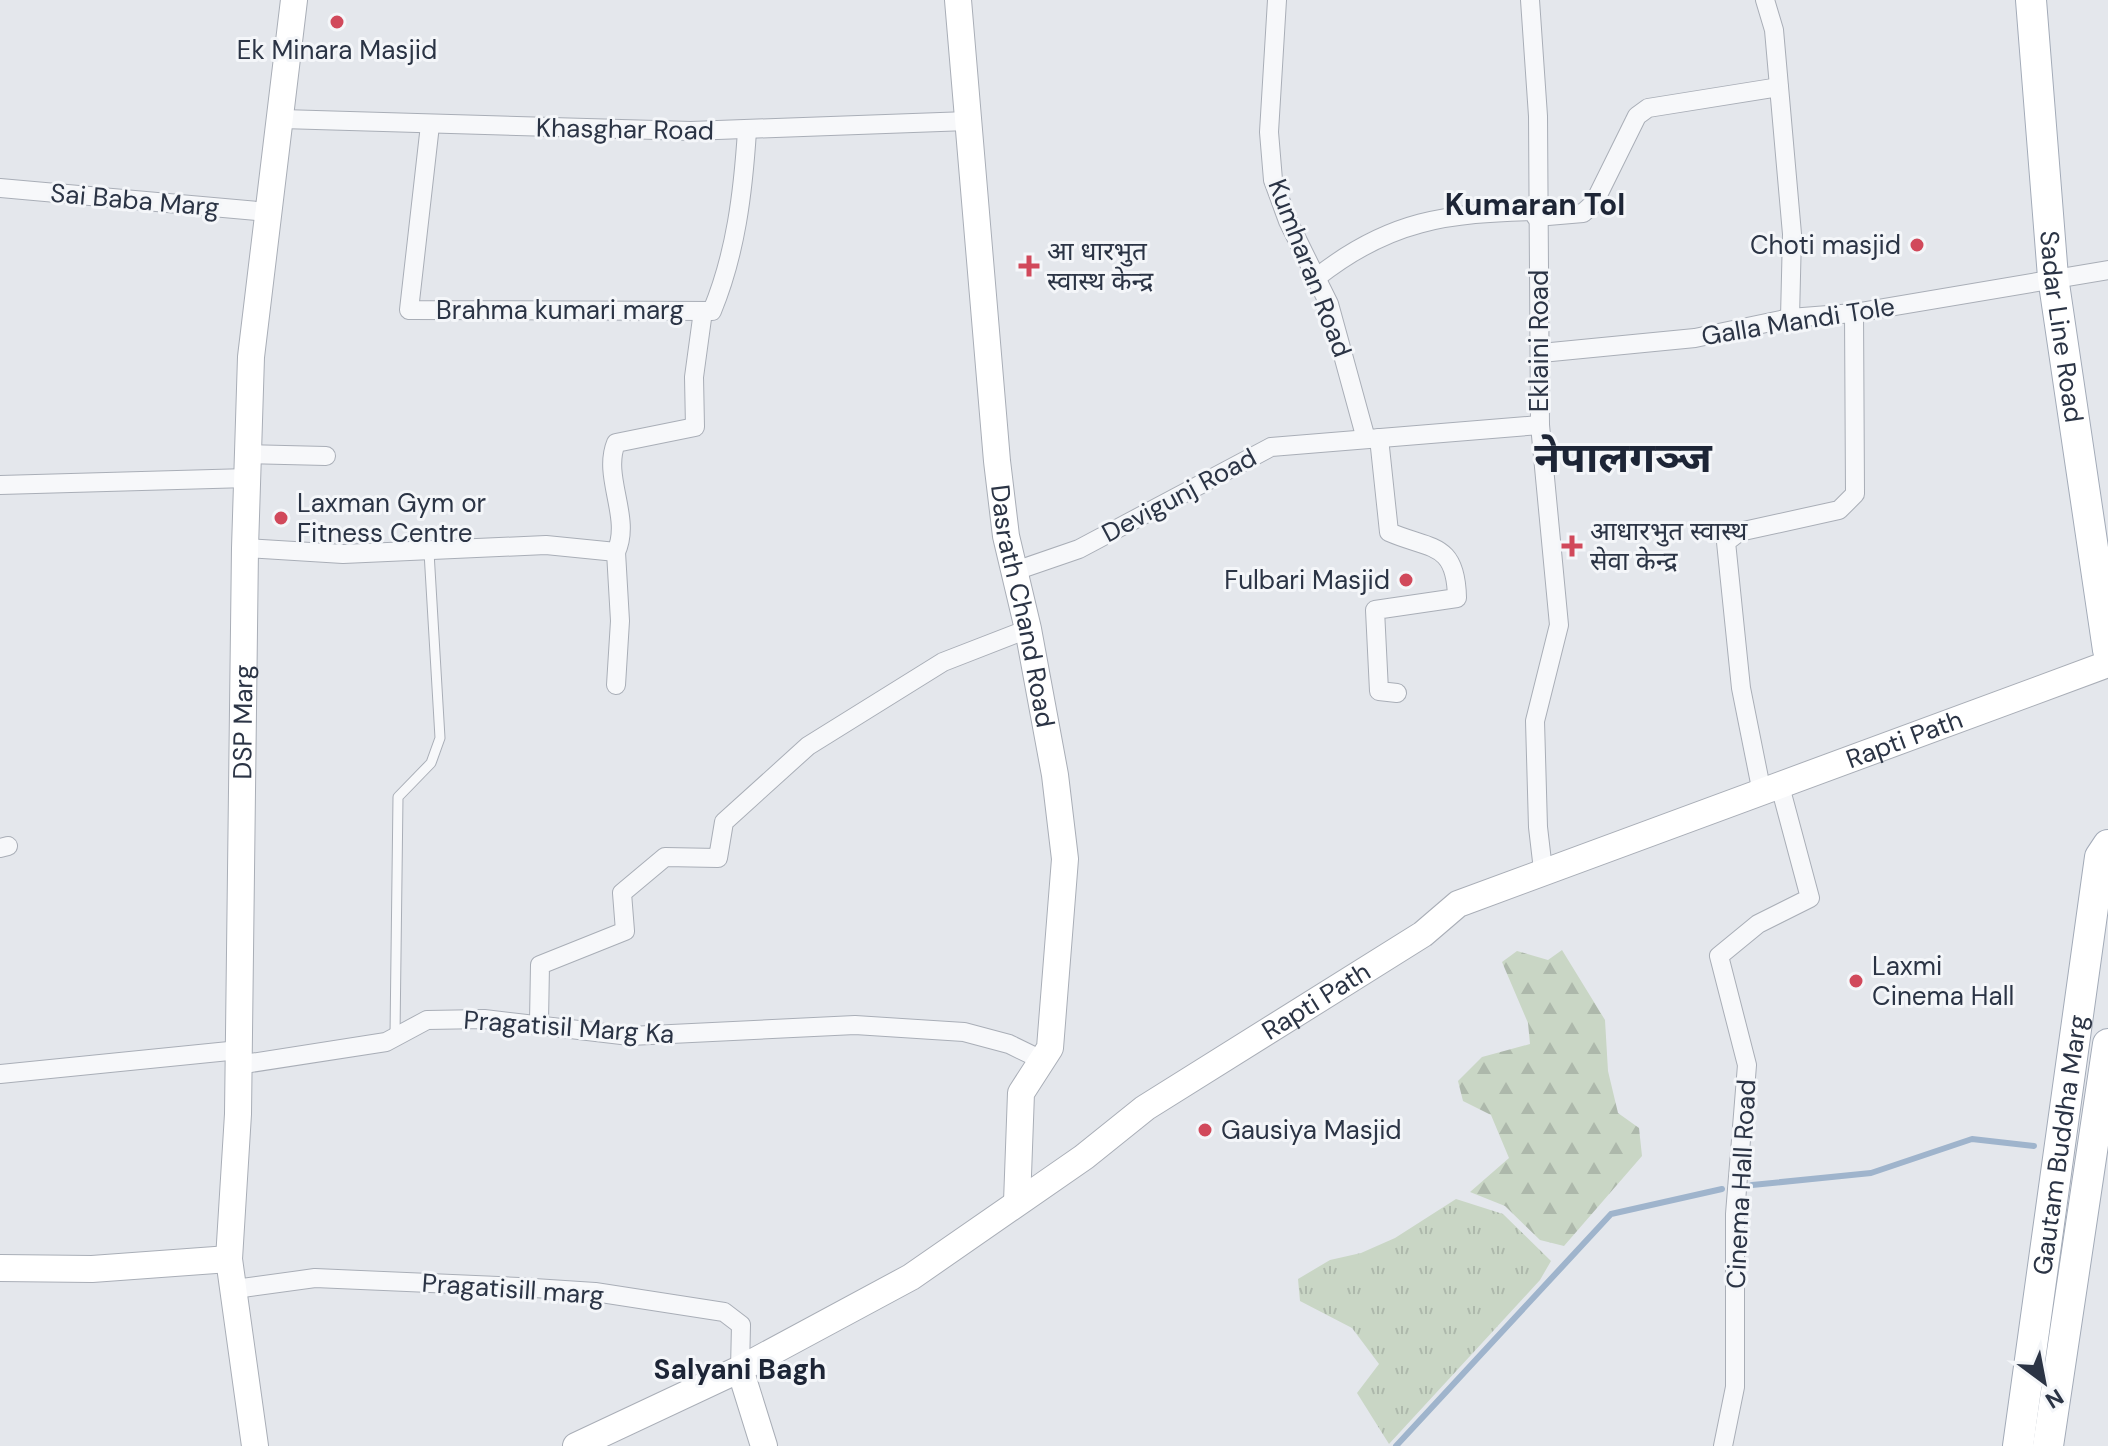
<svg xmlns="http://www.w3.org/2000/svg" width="2108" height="1446" font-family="'DM Sans','Noto Sans Devanagari',sans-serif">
<defs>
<pattern id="forest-firs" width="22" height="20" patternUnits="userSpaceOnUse" patternTransform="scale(2)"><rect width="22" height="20" fill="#c9d6c5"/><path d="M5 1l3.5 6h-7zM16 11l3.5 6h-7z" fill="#adb8ab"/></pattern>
<pattern id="park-tufts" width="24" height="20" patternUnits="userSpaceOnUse" patternTransform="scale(2)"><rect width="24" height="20" fill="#c9d6c5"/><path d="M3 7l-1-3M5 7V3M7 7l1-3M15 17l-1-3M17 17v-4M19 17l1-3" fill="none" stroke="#adb8ab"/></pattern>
</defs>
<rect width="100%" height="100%" fill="#e4e7ec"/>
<path fill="url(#forest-firs)" d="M1562,950L1605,1020L1608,1071L1618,1113L1639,1128L1642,1156L1564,1246L1540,1240L1505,1206L1470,1192L1509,1158L1491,1115L1463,1101L1458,1081L1482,1057L1530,1044L1528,1023L1502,962L1517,951L1548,960Z"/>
<path fill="url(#park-tufts)" d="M1456,1199L1503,1214L1551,1261L1540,1280L1389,1444L1357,1393L1379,1364L1352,1328L1300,1301L1298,1279L1330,1260L1361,1253L1395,1238Z"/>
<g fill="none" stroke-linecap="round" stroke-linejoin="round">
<g stroke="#9fb4cc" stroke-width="6">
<path d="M1752,1185L1871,1173L1972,1139L2034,1146"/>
<path d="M1396,1446L1611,1214L1722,1189"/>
</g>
<defs>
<path id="lane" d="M395,1035L398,797L431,763L440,738L429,552"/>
<g id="street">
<path d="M1277,0L1269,132L1273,180L1288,221L1329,304L1366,439"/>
<path d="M1530,0L1538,116L1540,425L1559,625L1535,721L1538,827L1543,870"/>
<path d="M1765,0L1774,30L1792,234L1790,318"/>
<path d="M282,119L691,131L968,121"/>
<path d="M430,125L409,310L712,311C736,253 743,192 747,131"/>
<path d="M0,188L269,212"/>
<path d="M1536,217L1583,213L1594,203L1637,116L1648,108L1779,87"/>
<path d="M1316,278C1389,220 1447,213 1537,211"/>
<path d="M1541,353L1695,338L1790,318L1854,313L2108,270"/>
<path d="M1379,438L1389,532C1430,550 1456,541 1457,598L1375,610L1379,691L1397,693"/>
<path d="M249,454L326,456"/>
<path d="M0,485L248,478"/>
<path d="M245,548L343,554L546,545L616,552L620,621L616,685"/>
<path d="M616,552C632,518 602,477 616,443L695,427L694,377L703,311"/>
<path d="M1015,571L1079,549L1271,447L1540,425"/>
<path d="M1762,793L1741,688L1726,542L1739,532L1839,510L1855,494L1854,313"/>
<path d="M0,848L8,846"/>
<path d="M539,1022L540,965L625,931L622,893L665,857L718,858L724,822L808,746L943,662L1028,629"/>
<path d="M238,1065L386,1042L427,1020L484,1019L630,1036L855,1025L964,1032L1009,1044L1044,1061"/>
<path d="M0,1074L239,1050"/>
<path d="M235,1289L315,1278L519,1287L595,1292L724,1312L741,1325L740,1369"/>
<path d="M1723,1446L1735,1387V1214L1747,1065L1719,956L1758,924L1810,898L1780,786"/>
</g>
<g id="secondary">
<path id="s1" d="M958,0L997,461L1006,536L1028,629L1055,775L1065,859L1050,1048L1021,1093L1017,1202"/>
<path d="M0,1268L92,1269L229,1259"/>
<path d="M740,1369L764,1446"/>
<path id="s2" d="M255,1446L229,1259L238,1114L245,548L251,357L294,0"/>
<path id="s3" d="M576,1446L740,1369L911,1277L1084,1157L1145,1108L1423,934L1458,904L2108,664"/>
</g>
<g id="primary">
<path id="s4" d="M2031,0L2053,277L2108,650"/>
<path id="s5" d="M2018,1446L2100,857L2108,845"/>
<path d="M2048,1446L2108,1044"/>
</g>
</defs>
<use href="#lane" stroke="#a9aeb7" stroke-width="11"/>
<use href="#street" stroke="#a9aeb7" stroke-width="20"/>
<use href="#secondary" stroke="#a9aeb7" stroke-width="28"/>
<use href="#primary" stroke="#a3abb8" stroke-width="32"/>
<use href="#lane" stroke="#f7f8fa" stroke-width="9"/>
<use href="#street" stroke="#f7f8fa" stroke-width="18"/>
<use href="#secondary" stroke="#fff" stroke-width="26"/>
<use href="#primary" stroke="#fff" stroke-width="30"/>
</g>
<g fill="#d1495b" stroke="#f4f6f9" stroke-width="3">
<circle cx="337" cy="22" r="8"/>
<circle cx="1917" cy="245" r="8"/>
<path d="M1025 254h8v8h8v8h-8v8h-8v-8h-8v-8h8z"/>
<circle cx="281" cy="518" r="8"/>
<path d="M1568 534h8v8h8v8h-8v8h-8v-8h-8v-8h8z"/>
<circle cx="1406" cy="580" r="8"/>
<circle cx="1856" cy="981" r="8"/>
<circle cx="1205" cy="1130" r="8"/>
</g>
<g text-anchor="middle" stroke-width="6" stroke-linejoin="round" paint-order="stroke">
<g font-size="26" fill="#2b3445" stroke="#f4f6f9" text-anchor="start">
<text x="337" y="59" text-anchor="middle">Ek Minara Masjid</text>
<text x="1901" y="254" text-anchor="end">Choti masjid</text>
<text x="1047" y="260">आ धारभुत<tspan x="1047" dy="30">स्वास्थ केन्द्र</tspan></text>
<text x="297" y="512">Laxman Gym or<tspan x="297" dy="30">Fitness Centre</tspan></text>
<text x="1590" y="540">आधारभुत स्वास्थ<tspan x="1590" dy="30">सेवा केन्द्र</tspan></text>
<text x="1390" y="589" text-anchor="end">Fulbari Masjid</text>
<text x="1872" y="975">Laxmi<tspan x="1872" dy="30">Cinema Hall</tspan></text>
<text x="1221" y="1139">Gausiya Masjid</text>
</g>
<g font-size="26" fill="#2b3445" stroke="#f4f6f9">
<text transform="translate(625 129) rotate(1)" y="9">Khasghar Road</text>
<text transform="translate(135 200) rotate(5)" y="9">Sai Baba Marg</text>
<text transform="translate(1310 268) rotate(69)" y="9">Kumharan Road</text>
<text x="560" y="319">Brahma kumari marg</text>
<text transform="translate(1798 321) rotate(-9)" y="9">Galla Mandi Tole</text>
<text dy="9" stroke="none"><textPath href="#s4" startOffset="328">Sadar Line Road</textPath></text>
<text transform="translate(1539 341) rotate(-90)" y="9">Eklaini Road</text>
<text transform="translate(1179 495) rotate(-28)" y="9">Devigunj Road</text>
<text dy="9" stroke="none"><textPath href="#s1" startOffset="610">Dasrath Chand Road</textPath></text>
<text dy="9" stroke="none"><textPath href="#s2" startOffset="726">DSP Marg</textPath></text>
<text dy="9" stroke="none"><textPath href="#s3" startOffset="1514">Rapti Path</textPath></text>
<text dy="9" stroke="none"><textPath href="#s3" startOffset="866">Rapti Path</textPath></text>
<text transform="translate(569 1027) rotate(4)" y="9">Pragatisil Marg Ka</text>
<text dy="9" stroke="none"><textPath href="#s5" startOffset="304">Gautam Buddha Marg</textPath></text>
<text transform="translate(1741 1184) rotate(-87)" y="9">Cinema Hall Road</text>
<text transform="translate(513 1289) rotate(4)" y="9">Pragatisill marg</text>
</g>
<g font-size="28" font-weight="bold" fill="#1d2536" stroke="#f4f6f9">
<text x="740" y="1379">Salyani Bagh</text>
</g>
<g font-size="30" font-weight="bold" fill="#1d2536" stroke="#f4f6f9">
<text x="1535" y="215">Kumaran Tol</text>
</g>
<g font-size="42" font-weight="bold" fill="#1d2536" stroke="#f4f6f9">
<text x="1623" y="472">नेपालगञ्ज</text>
</g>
</g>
<g transform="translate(2044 1382) rotate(148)" stroke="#f4f6f9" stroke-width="6" paint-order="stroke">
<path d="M0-6L14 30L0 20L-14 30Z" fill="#2b3445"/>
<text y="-12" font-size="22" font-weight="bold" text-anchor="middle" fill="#2b3445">N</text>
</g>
</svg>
